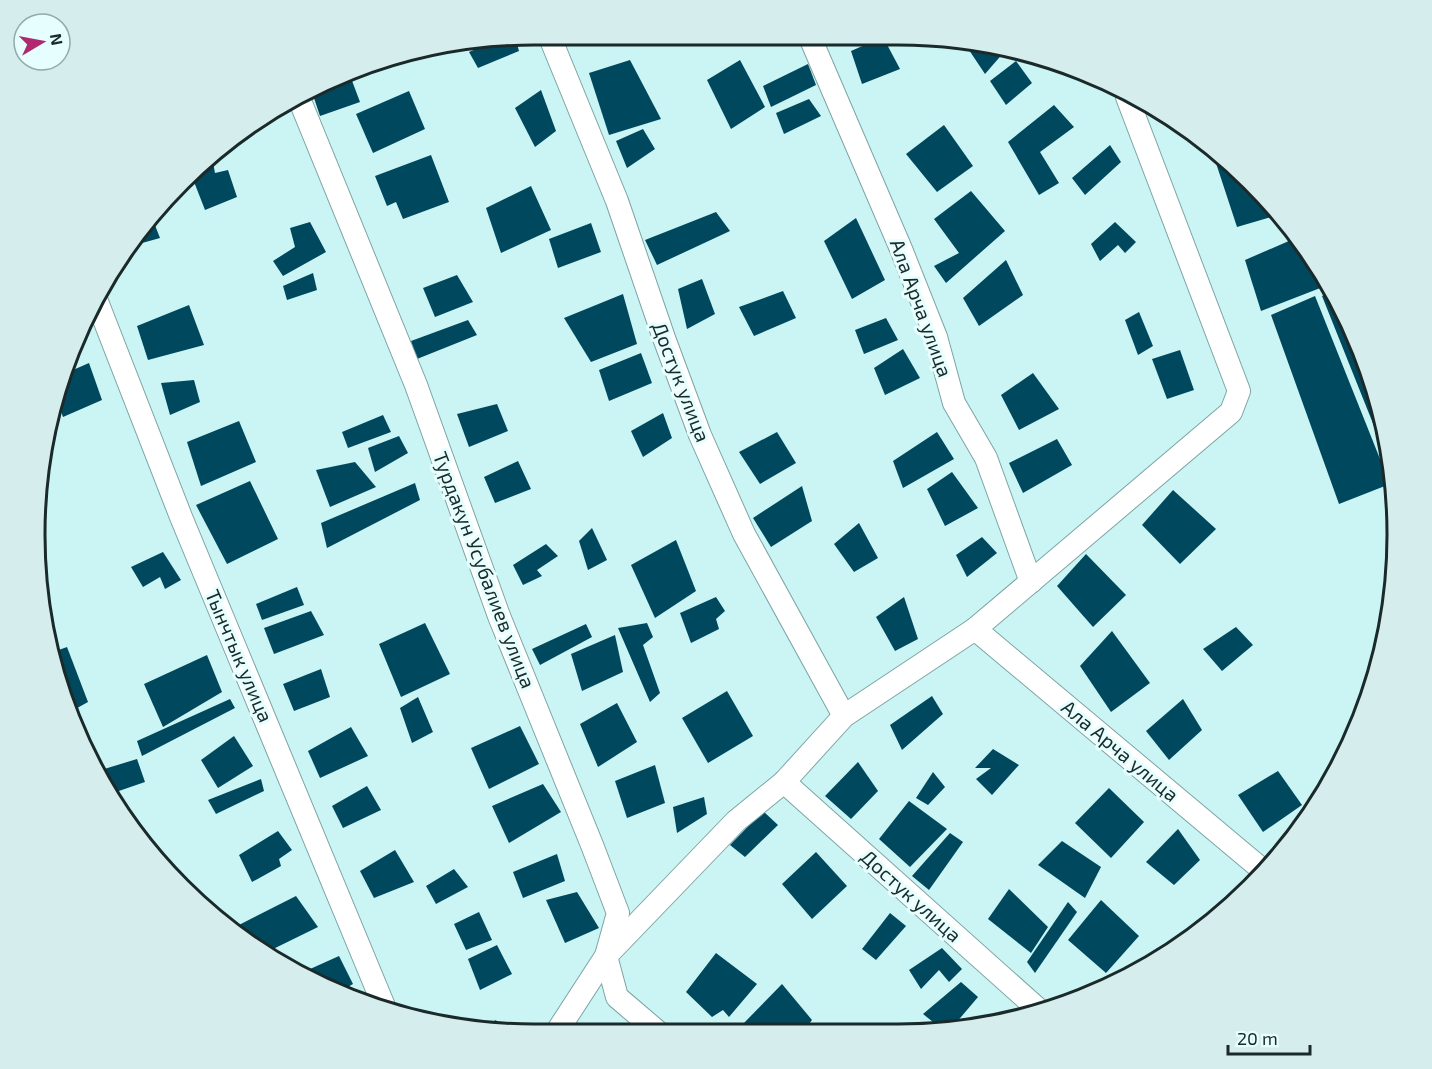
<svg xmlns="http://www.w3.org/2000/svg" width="1432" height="1069" font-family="'Exo 2',sans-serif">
<rect width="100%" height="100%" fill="#cbf5f4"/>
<g fill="#00485e">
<path d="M515,37L519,51L478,68L469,52L497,40Z"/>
<path d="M883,37L900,69L862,84L851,51Z"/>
<path d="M963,41L1004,48L1005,51L985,74Z"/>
<path d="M630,60L661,119L609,135L589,73Z"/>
<path d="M740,60L765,107L731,129L707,80Z"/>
<path d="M1016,61L1032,83L1006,105L990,81Z"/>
<path d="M808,64L816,85L771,107L763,86Z"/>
<path d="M351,78L360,102L320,116L312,92Z"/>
<path d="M541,90L556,131L535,147L515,108Z"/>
<path d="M409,91L425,129L373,153L356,114Z"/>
<path d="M809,99L821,116L784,134L776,113Z"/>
<path d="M1054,105L1074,127L1040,152L1059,183L1039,195L1008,142Z"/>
<path d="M944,125L973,166L937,192L906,154Z"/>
<path d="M643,129L655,149L627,168L616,141Z"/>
<path d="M1110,145L1121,162L1085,195L1072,178Z"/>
<path d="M1213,154L1230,170L1278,215L1237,227Z"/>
<path d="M431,155L449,202L403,219L396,202L387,206L375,176Z"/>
<path d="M212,157L215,173L228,170L237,197L205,210L191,174Z"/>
<path d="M531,186L551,230L501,253L486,208Z"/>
<path d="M971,191L1005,231L946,283L934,266L959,253L934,219Z"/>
<path d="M716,212L730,231L657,265L645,240Z"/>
<path d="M856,218L885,280L852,299L824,241Z"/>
<path d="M153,220L160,238L135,245L152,222Z"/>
<path d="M310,222L326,252L283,276L273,261L295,247L290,228Z"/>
<path d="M1115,222L1136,242L1125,253L1118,245L1100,261L1091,244Z"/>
<path d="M591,223L601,252L558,268L549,239Z"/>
<path d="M1298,237L1328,285L1261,311L1245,260Z"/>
<path d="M1006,260L1023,295L979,326L963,298Z"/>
<path d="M313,273L317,290L287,300L283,286Z"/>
<path d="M457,275L473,302L435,317L423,288Z"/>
<path d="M702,279L715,314L687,329L678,289Z"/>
<path d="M783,291L796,318L754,336L739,307Z"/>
<path d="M1332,291L1346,314L1381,405L1387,445L1382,446L1322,296Z"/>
<path d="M623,294L637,344L591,362L564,318Z"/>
<path d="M1315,296L1390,484L1339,504L1271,315Z"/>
<path d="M189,305L204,345L148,360L137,326Z"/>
<path d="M1139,312L1153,346L1138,355L1125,320Z"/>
<path d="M886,318L898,340L864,354L855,330Z"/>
<path d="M468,320L477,335L417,359L411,341Z"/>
<path d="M903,349L920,378L885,395L874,368Z"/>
<path d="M1180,350L1194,390L1167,399L1152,359Z"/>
<path d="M641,353L652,383L609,401L599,370Z"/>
<path d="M89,363L102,400L63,417L57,400L66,373Z"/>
<path d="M1033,373L1059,409L1019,430L1001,395Z"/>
<path d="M194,380L200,402L170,415L161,383Z"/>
<path d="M497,404L508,431L469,447L457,414Z"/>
<path d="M663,413L672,438L643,457L631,431Z"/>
<path d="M383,415L391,432L348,448L342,432Z"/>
<path d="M239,421L256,462L201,486L187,442Z"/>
<path d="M777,432L796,463L760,484L739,452Z"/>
<path d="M937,432L954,459L903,488L893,461Z"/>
<path d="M399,436L408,453L375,472L368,448Z"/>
<path d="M1057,439L1072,465L1023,493L1009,463Z"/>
<path d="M518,461L531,489L495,503L484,477Z"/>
<path d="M355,462L376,487L330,507L316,470Z"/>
<path d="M952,472L978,508L945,526L927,489Z"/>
<path d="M250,481L278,539L227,564L196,505Z"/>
<path d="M415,483L420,500L327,548L321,523Z"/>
<path d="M802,486L812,521L771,547L753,518Z"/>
<path d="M1173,490L1216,529L1180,564L1142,525Z"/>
<path d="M859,523L878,558L854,572L834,544Z"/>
<path d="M592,528L607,560L588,570L579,541Z"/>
<path d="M982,537L997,553L967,577L956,555Z"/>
<path d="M676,540L696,591L655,618L631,565Z"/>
<path d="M546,544L558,556L537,570L542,576L523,585L513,565Z"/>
<path d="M163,552L181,580L165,589L160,577L143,587L131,567Z"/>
<path d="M1086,554L1126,595L1093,627L1057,586Z"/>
<path d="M297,587L304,605L262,620L256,604Z"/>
<path d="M716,597L725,611L716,619L719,629L691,643L680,613Z"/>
<path d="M904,597L918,639L895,651L876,617Z"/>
<path d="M311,611L324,635L274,654L264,628Z"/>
<path d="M425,623L450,674L401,697L379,644Z"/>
<path d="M647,623L653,637L643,645L660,693L650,702L618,628Z"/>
<path d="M586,624L592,637L540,665L532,649Z"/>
<path d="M1236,627L1253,645L1222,671L1203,649Z"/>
<path d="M1112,631L1150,683L1111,712L1080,666Z"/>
<path d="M615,635L623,672L582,691L571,654Z"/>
<path d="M67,647L88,702L70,712L61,696L53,652Z"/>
<path d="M207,655L222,692L163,727L144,684Z"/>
<path d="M321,669L330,697L294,711L283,684Z"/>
<path d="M727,691L753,736L708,763L682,718Z"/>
<path d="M932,696L943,714L902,750L890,725Z"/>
<path d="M418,697L433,732L412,743L400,708Z"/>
<path d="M230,699L235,708L142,756L137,741Z"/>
<path d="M1183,699L1202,730L1169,760L1146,731Z"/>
<path d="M617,703L637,742L598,767L580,724Z"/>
<path d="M80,715L93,748L90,749L73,718Z"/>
<path d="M520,726L539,764L489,789L471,748Z"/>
<path d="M351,727L368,756L320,778L308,751Z"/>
<path d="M234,736L253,766L218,788L201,760Z"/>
<path d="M993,749L1019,765L992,795L976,779L991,768H975Z"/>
<path d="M137,759L145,782L113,793L101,770Z"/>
<path d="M858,762L878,791L851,819L825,796Z"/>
<path d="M655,765L665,803L627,818L615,781Z"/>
<path d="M1278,771L1302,805L1263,832L1238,795Z"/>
<path d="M933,772L945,787L928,805L916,798Z"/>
<path d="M261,779L264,791L216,814L208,800Z"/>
<path d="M543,784L561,812L509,843L492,806Z"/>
<path d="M367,786L381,810L343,828L332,806Z"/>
<path d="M1109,788L1144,822L1111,858L1075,823Z"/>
<path d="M704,797L707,814L677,833L673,807Z"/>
<path d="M909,801L947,829L910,867L879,839Z"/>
<path d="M763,811L778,825L745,857L730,845Z"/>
<path d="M1178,829L1200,860L1174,885L1146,862Z"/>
<path d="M278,831L292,850L279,859L281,866L252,882L239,855Z"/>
<path d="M950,833L963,842L929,890L912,876Z"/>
<path d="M1062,841L1101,867L1085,898L1038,865Z"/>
<path d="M395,850L414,882L374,898L360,871Z"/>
<path d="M816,852L847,886L812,919L782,884Z"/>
<path d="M557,854L565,881L523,898L513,872Z"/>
<path d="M454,869L468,887L436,904L426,886Z"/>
<path d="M1009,889L1048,927L1031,953L988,919Z"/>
<path d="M577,892L599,928L565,943L546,900Z"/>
<path d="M296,896L318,927L265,953L239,935L235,927Z"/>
<path d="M1101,900L1139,936L1106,973L1068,940Z"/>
<path d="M1068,902L1077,912L1035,973L1027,962Z"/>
<path d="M479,912L492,940L466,950L454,924Z"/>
<path d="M890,913L906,926L876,960L862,949Z"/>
<path d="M497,945L512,974L480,990L468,959Z"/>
<path d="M942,948L962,969L949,982L939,970L921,989L909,970Z"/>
<path d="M716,953L757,984L729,1017L723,1010L712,1017L686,992Z"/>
<path d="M339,956L353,984L339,992L299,974Z"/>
<path d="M961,982L978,997L950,1030H943L923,1014Z"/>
<path d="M782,984L812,1020L804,1031L752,1032L743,1024Z"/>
<path d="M496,1020L503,1033L480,1029Z"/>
<path d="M916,1022L924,1030L907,1031Z"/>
</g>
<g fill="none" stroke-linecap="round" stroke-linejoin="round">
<defs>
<g id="street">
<path d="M549,35L617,201L664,338L700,435L744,534L844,716"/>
<path d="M809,35L901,249L936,337L954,403L986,458L1031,582"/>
<path d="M298,96L416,385L499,616L592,845L618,913L606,956L617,997L658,1032"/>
<path d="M96,299L181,517L386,1011"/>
<path d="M975,629L1265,872"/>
<path d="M784,782L1039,1010"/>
<path d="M556,1033L606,956L736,821L784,782L844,716L975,629L1231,412L1239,391L1127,97"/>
</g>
</defs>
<use href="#street" stroke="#7da4a4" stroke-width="24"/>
<use href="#street" stroke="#fff" stroke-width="22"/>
</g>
<g text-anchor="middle" stroke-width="6" stroke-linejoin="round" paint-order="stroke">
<g font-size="20" fill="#1a2a2a" stroke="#e6fefe">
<text transform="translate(921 308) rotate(70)" y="7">Ала Арча улица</text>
<text transform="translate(681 382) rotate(69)" y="7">Достук улица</text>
<text transform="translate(484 570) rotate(69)" y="7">Турдакун Усубалиев улица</text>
<text transform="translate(239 656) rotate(67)" y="7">Тынчтык улица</text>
<text transform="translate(1120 751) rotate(40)" y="7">Ала Арча улица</text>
<text transform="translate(911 896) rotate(42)" y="7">Достук улица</text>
</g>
</g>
<path d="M0 0H1432V1069H0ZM534 45H898A489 489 0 0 1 1387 534V535A489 489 0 0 1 898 1024H534A489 489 0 0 1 45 535V534A489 489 0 0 1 534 45Z" fill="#d6eded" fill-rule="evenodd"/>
<path fill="none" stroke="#1a2a2a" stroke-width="3" d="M534 45H898A489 489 0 0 1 1387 534V535A489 489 0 0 1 898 1024H534A489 489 0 0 1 45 535V534A489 489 0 0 1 534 45Z"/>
<g transform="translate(42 42) rotate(80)"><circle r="28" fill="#e6fefe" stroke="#94a9a9" stroke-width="1.5"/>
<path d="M0-4.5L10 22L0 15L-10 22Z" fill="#b0296e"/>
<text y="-9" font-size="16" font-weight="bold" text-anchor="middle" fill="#1a2a2a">N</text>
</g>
<path d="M1228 1045v9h82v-9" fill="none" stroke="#1a2a2a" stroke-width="3"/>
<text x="1237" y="1045" font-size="18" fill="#1a2a2a" stroke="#e6fefe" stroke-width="4.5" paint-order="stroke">20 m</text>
</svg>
